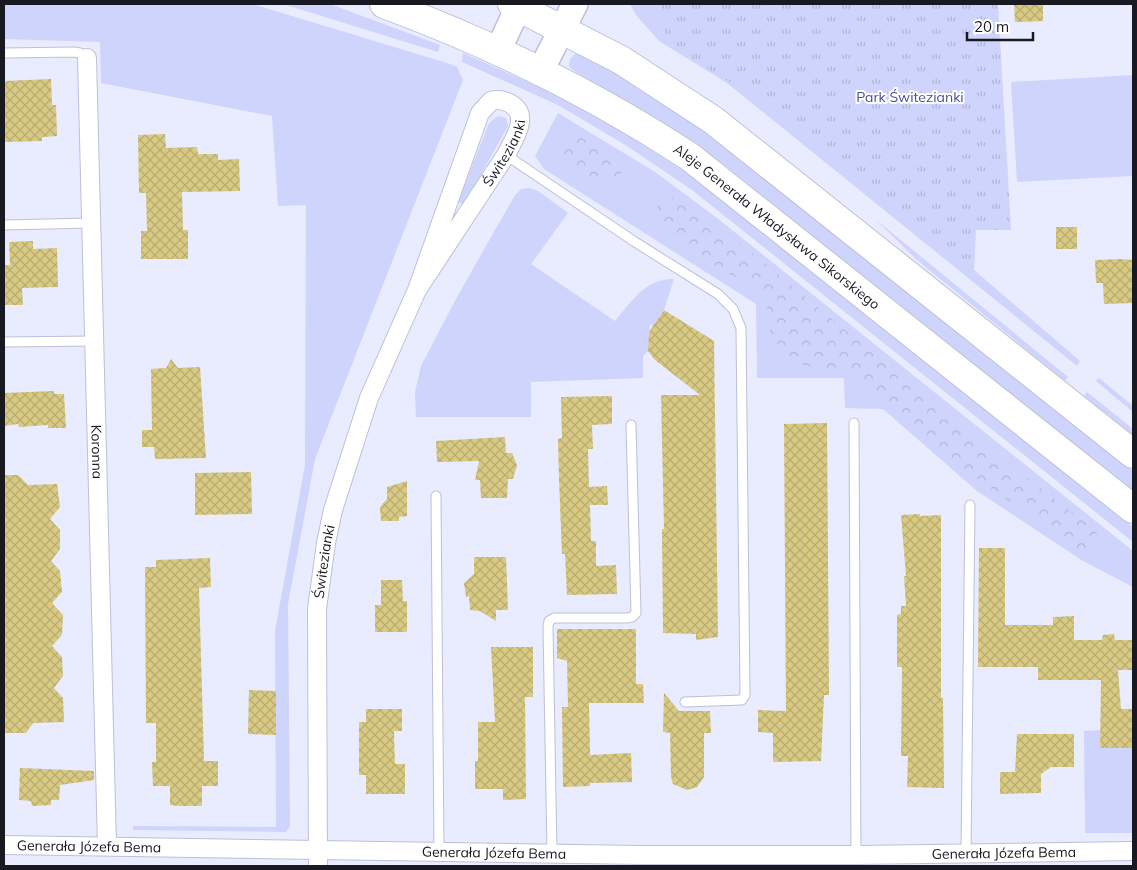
<svg xmlns="http://www.w3.org/2000/svg" width="1137" height="870" font-family="Mulish,sans-serif">
<defs>
<pattern id="forest-crowns" width="20" height="18" patternUnits="userSpaceOnUse" patternTransform="scale(1.25)"><rect width="20" height="18" fill="#ced4fb"/><path d="M2 6a3 3 0 1 1 6 0M12 15a3 3 0 1 1 6 0" fill="none" stroke="#b0b5d7"/></pattern>
<pattern id="park-tufts" width="24" height="20" patternUnits="userSpaceOnUse" patternTransform="scale(1.25)"><rect width="24" height="20" fill="#ced4fb"/><path d="M3 7l-1-3M5 7V3M7 7l1-3M15 17l-1-3M17 17v-4M19 17l1-3" fill="none" stroke="#b0b5d7"/></pattern>
<pattern id="building-cross-hatch" width="8" height="8" patternUnits="userSpaceOnUse" patternTransform="scale(1.25)"><rect width="8" height="8" fill="#d8c983"/><path d="M0 0l8 8M0 8l8-8" fill="none" stroke="#b9ac71"/></pattern>
</defs>
<rect width="100%" height="100%" fill="#e9ecfe"/>
<g fill="#ced4fb">
<path d="M4,4H252L447,63L457,67L463,80L315,459L288,604L290,826L286,832L133,830V826L276,827L275,631L305,465L306,205L278,206L272,116L101,83L100,42L4,39Z"/>
<path d="M283,4H330L440,45L438,52Z"/>
<path d="M630,4H656L975,230L974,270L1080,361L1077,366L727,83L659,41L636,15Z"/>
<path d="M463,53L561,97L596,115L699,181L1133,527V542L692,190L627,146L558,105L462,62Z"/>
<path d="M575,54H583L654,95L724,144L1133,471V491L723,164L654,117L574,71L569,66L570,59Z"/>
<path d="M1133,75V176L1017,182L1011,82Z"/>
<path d="M558,113L655,172L717,218L1133,551V587L1083,561L977,491L883,409L845,408L844,378H757L756,304L544,169L535,156Z"/>
<path d="M498,116L506,118L508,126L464,205L458,202L489,123Z"/>
<path d="M529,188L538,191L568,213L531,264L615,321C632,301 645,279 674,279L664,310L653,326L650,324L648,351L643,356V378L531,382V417H416L415,392L421,366L457,297L515,195L521,189Z"/>
<path d="M875,219L1068,377L1065,381L917,260Z"/>
<path d="M1099,378L1133,406V412L1096,381Z"/>
<path d="M1087,392L1133,429V436L1084,396Z"/>
<path d="M1100,730V748H1133V833H1085L1084,731Z"/>
</g>
<g fill="url(#forest-crowns)">
<path d="M567,130L612,155L624,171C605,185 578,186 565,162C561,156 562,146 561,139Z"/>
<path d="M676,197L740,243L985,446L1095,530L1100,544L1093,554L1075,548L953,462L899,413L870,393L854,376L798,364L771,338L767,306L753,287L698,256L657,228L658,200Z"/>
</g>
<path fill="url(#park-tufts)" d="M650,4H998L1011,230H976L974,270L864,179L768,106L671,46Z"/>
<g fill="url(#building-cross-hatch)">
<path d="M1014,4H1043V21L1015,22Z"/>
<path d="M51,79L52,105H56L57,136L42,137V141L4,142V81Z"/>
<path d="M165,134L166,148L197,147L198,154H218V160L239,159L240,191L182,192L183,230H188V259H141V231H147L146,193H139L138,135Z"/>
<rect x="1056" y="227" width="21" height="22"/>
<path d="M33,241V249L57,248L58,287L22,288L23,305H4V265H10L9,242Z"/>
<path d="M1121,259L1133,260V303L1104,304L1103,283H1096L1095,260Z"/>
<path d="M664,310L714,341L718,637L696,640V634L663,633L662,529H664L661,395H700L655,360L648,351L649,332Z"/>
<path d="M171,359L178,368L200,367L206,458L155,459L154,447H142V430H152L151,369L166,368Z"/>
<path d="M54,391V394H64L66,428H48V425L19,427L18,424L4,426V393Z"/>
<path d="M612,396V424L592,425L593,449H588L589,487L607,486L608,505H590L591,541H596V566L616,565L617,594L567,595L565,554H562L559,479L558,439L562,438L561,397Z"/>
<path d="M827,423L829,695H824L821,761L773,762V733L758,732V710L786,711L784,424Z"/>
<path d="M505,437L506,453H512L517,465L513,479H508L507,498H481L480,480H475L479,461L437,462L436,441Z"/>
<path d="M251,472L252,514L195,515V473Z"/>
<path d="M4,475H18L28,485L57,484L60,507L50,519L60,530V549L51,561L60,571L62,592L52,603L63,615L62,635L52,646L62,657L63,676L54,688L63,698L64,722L33,723L26,733H4Z"/>
<path d="M407,481V516L399,517V521H381L380,507L387,499V487Z"/>
<path d="M920,514V516L941,515V698H943L944,788L907,787L908,756H901L902,667H897V615L901,614V606H906L904,576H906L901,515Z"/>
<path d="M979,548H1005V625H1053V617L1074,616V640H1102L1103,635L1114,634L1115,640H1133V670H1118L1121,709H1133V748H1100L1101,680H1038V667H978Z"/>
<path d="M474,557H506L508,610H496V621L480,611L470,610L469,596L466,597L464,583L474,574Z"/>
<path d="M210,558L211,587L199,588L204,761H218V786H202V806H180L170,805V786H153L152,762H156V723H146L145,567H156V560Z"/>
<path d="M381,580H402L403,601H407V632H375V605H381Z"/>
<path d="M557,629H636V684H643L644,703H589L590,755L631,753L632,782L590,783V786L563,787L562,707H568L567,661L557,658Z"/>
<path d="M491,647H533V697H525L526,799L503,800V789H475V761H478V722H495Z"/>
<path d="M249,690L276,691V735L248,734Z"/>
<path d="M664,693L679,711H710L711,733H704V777L697,787L687,790L673,784L671,777L670,733L663,732Z"/>
<path d="M366,709H402V731H394L395,764H405V794H366V775H359V722H366Z"/>
<path d="M1017,734H1074V767H1051L1041,774V793L1000,794V772H1015Z"/>
<path d="M20,768L94,771V780L60,785L59,800H51V805L32,806L31,801L19,800Z"/>
</g>
<g fill="none" stroke-linecap="round" stroke-linejoin="round">
<defs>
<g id="lane">
<path d="M4,53L74,52L80,53L87,58"/>
<path d="M506,155L635,242L718,294L733,309L741,328L745,695L742,700L685,702"/>
<path d="M4,225L91,223"/>
<path d="M4,342L94,341"/>
<path d="M854,423L856,855"/>
<path d="M436,496L439,852"/>
<path d="M552,853L548,627L549,621L554,618H627L632,617L636,613L631,425"/>
<path d="M966,853L970,505"/>
</g>
<g id="street">
<path id="s1" d="M87,58L107,846"/>
<path id="s2" d="M4,845L642,855H856L1133,851"/>
<path id="s3" d="M318,866L317,609L326,543L333,510L369,398L417,290L506,155C513,140 531,116 511,104C504,100 498,99 491,101L480,113L417,290"/>
</g>
<g id="secondary">
<path d="M498,50L520,4"/>
<path d="M541,70L575,4"/>
</g>
<g id="primary">
<path id="s4" d="M384,4C492,44 594,94 690,157L1133,509"/>
<path d="M512,4L621,60L713,120L1133,454"/>
</g>
</defs>
<use href="#lane" stroke="#bdc0d6" stroke-width="11"/>
<use href="#street" stroke="#bdc0d6" stroke-width="20"/>
<use href="#secondary" stroke="#bdc0d6" stroke-width="28"/>
<use href="#primary" stroke="#bdc0d6" stroke-width="30"/>
<use href="#lane" stroke="#fff" stroke-width="9"/>
<use href="#street" stroke="#fff" stroke-width="18"/>
<use href="#secondary" stroke="#fff" stroke-width="25"/>
<use href="#primary" stroke="#fff" stroke-width="28"/>
</g>
<g text-anchor="middle" stroke-width="4" stroke-linejoin="round" paint-order="stroke">
<g font-size="14" fill="#4a4d99" stroke="#fff">
<text x="910" y="102">Park Świtezianki</text>
</g>
<g font-size="14" fill="#181921" stroke="#fff">
<text dy="5" stroke="none"><textPath href="#s3" startOffset="756">Świtezianki</textPath></text>
<text dy="5" stroke="none"><textPath href="#s4" startOffset="454">Aleje Generała Władysława Sikorskiego</textPath></text>
<text dy="5" stroke="none"><textPath href="#s1" startOffset="394">Koronna</textPath></text>
<text dy="5" stroke="none"><textPath href="#s3" startOffset="305">Świtezianki</textPath></text>
<text dy="5" stroke="none"><textPath href="#s2" startOffset="85">Generała Józefa Bema</textPath></text>
<text dy="5" stroke="none"><textPath href="#s2" startOffset="490">Generała Józefa Bema</textPath></text>
<text dy="5" stroke="none"><textPath href="#s2" startOffset="1000">Generała Józefa Bema</textPath></text>
</g>
</g>
<rect width="1137" height="870" fill="none" stroke="#181921" stroke-width="10"/>
<path d="M967 32v8h66v-8" fill="none" stroke="#181921" stroke-width="2.5"/>
<text x="974" y="32" font-size="15" fill="#181921" stroke="#ffffff" stroke-width="4" paint-order="stroke">20 m</text>
</svg>
